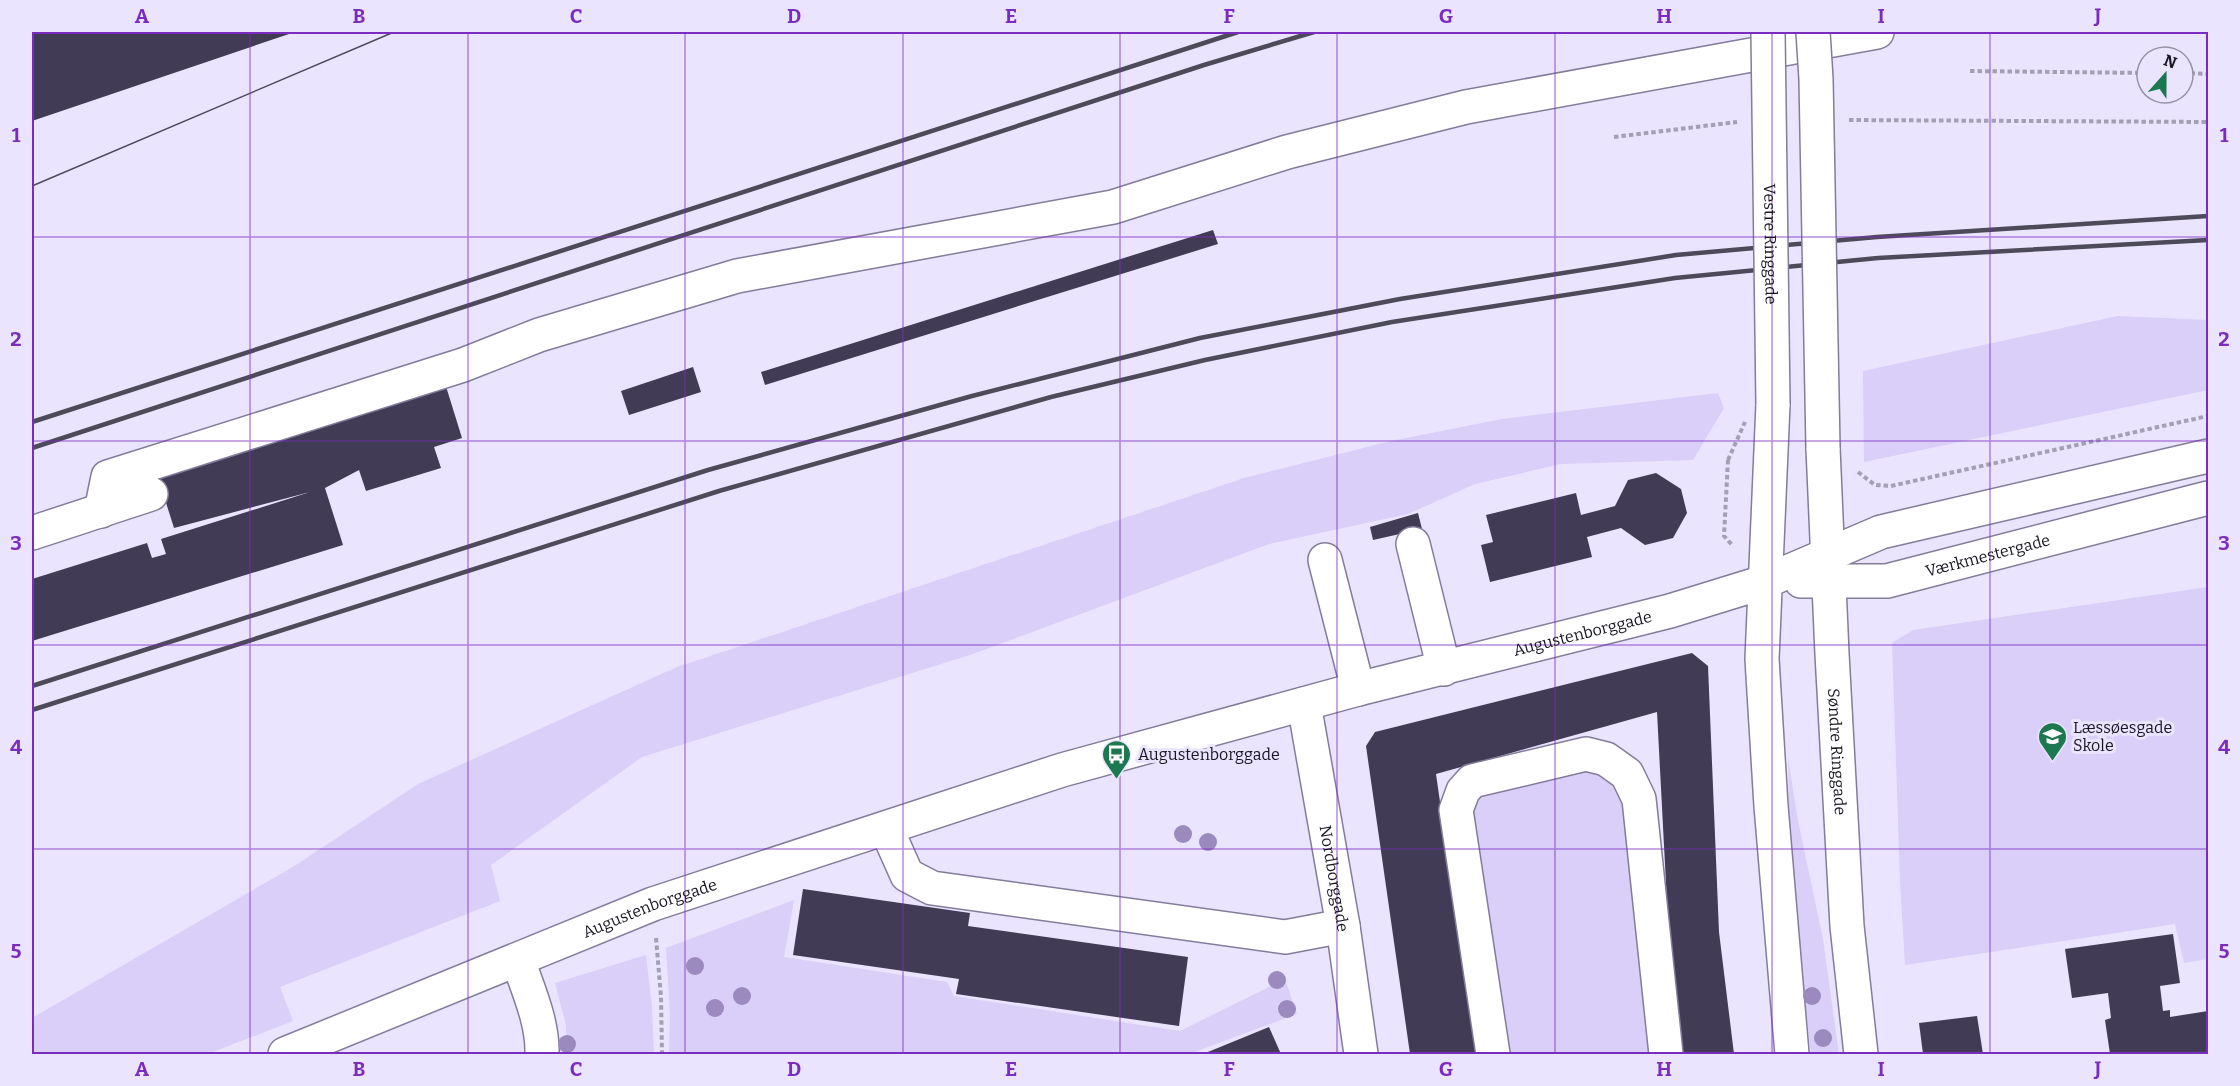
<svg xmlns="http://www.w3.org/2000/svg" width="2240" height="1086" font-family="Bitter,serif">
<rect width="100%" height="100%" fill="#eae4ff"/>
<g fill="#d9cff8">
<path d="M2118,316L2208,320V390L1864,462L1863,371Z"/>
<path d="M1718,393L1724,408L1693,460L1561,464L1475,484L1408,514L1269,544L970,655L642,757L491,865L500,901L280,987L293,1021L208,1054H32V1018L296,865L418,784L677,667L1244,478L1391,441L1502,419Z"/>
<path d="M2208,587V959L2184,963L2175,924L1905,965L1900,881L1892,643L1913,630Z"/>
<path d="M1788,758L1798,821L1823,939L1839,1054H1811L1790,868Z"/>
<path d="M1583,765L1606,772L1630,801L1654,1054H1503L1470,824C1471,816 1471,803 1478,797C1501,776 1552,771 1583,765Z"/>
<path d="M794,900L784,957L947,982L954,996L1180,1031L1285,979L1297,1014L1189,1054H669L670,1015L666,948Z"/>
<path d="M646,955L652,1007L654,1054H567L566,1025L555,983Z"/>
</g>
<g fill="#423b55">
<path d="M32,32H295L32,121Z"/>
<path d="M1213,230L1218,244L765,385L761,372Z"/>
<path d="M693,367L701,392L629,415L621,391Z"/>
<path d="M444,380L462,438L434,447L441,468L366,491L359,470L325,488L343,545L32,641V579L147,543L152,558L166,554L161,539L310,492L174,528L156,471Z"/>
<path d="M1656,473L1681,489L1687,513L1673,538L1645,545L1621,528L1587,537L1592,557L1490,582L1481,545L1493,542L1486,515L1576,493L1581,515L1615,506L1628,480Z"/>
<path d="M1418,513L1422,529L1373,540L1370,527Z"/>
<path d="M1692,653L1708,666L1719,932L1734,1054H1680L1672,998L1657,712L1436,774L1476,1054H1410L1366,746L1375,732Z"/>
<path d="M803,889L970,913L968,926L1188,957L1179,1026L956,994L959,979L793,955Z"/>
<path d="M2173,934L2180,983L2160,986L2163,1011L2170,1010V1017L2208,1011V1054H2110L2105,1020L2111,1018L2108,993L2072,998L2065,949Z"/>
<path d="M1977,1016L1983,1054H1923L1919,1023Z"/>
<path d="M1269,1027L1281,1054H1203Z"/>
</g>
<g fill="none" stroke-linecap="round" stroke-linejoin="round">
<defs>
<g id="minor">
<path d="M101,511L108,477L463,365L539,335L737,276L1113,207L1287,152L1466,107L1877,32"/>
<path d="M32,533L151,494"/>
<path d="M1413,544L1444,669"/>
<path d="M1325,560L1358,689"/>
<path id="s1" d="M1801,581H1887L2208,498"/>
<path id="s2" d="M1304,704L1343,926L1361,1054"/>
<path d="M886,828L907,875L932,888L1285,937L1343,926"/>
<path d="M518,960C528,990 543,1022 542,1054"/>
<path id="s3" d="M285,1054L653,904L1062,770L1358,689L1670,611L1764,582L1881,532L2208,456"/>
<path d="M1493,1054L1456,810L1463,791L1472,781L1586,754L1606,759L1627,774L1639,799L1666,1054"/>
</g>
<g id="major">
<path d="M1773,404L1762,659L1771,806L1792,1054"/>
<path id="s4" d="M1823,448L1832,654L1847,926L1861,1054"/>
</g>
</defs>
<use href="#minor" stroke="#837c9a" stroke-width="36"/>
<use href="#major" stroke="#837c9a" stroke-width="36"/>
<g stroke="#a39fb4" stroke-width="4" stroke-dasharray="4.5 3" stroke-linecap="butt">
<path d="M1970,71L2147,73"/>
<path d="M2183,73L2208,74"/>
<path d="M1849,120L2208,122"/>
<path d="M1614,137L1737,122"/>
<path d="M1728,460L1724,536L1733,546"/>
<path d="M1858,472L1875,485L1891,486L2208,416"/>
<path d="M656,938L661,997L662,1054"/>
</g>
<use href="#minor" stroke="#fff" stroke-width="33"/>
<use href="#major" stroke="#fff" stroke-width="33"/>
<path stroke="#4d4a59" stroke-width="1.5" d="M32,186L394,32"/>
<g stroke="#4d4a59" stroke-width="4.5">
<path d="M32,422L1238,32"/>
<path d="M32,448L1204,65L1314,32"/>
<path d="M32,686L708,470L972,396L1200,338L1400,299L1676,255L1877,237L2208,216"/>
<path d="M32,710L719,491L1051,397L1205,360L1392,322L1675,278L1878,258L2208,240"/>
</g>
<defs>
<g id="major-bridge">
<path id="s5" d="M1768,32L1773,404"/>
<path d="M1813,32L1816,79L1823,448"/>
</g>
</defs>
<use href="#major-bridge" stroke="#837c9a" stroke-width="36" stroke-linecap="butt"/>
<path stroke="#a39fb4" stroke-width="4" stroke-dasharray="4.5 3" stroke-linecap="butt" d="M1728,460L1745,422"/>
<use href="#major-bridge" stroke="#fff" stroke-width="33"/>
</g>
<g fill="#9a8abd">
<circle cx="1183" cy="834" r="9"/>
<circle cx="1208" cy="842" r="9"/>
<circle cx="695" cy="966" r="9"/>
<circle cx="1277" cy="980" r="9"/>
<circle cx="742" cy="996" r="9"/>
<circle cx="1812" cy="996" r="9"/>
<circle cx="715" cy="1008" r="9"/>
<circle cx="1287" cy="1009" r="9"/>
<circle cx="1823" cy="1038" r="9"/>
<circle cx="567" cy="1044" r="9"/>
</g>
<path fill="none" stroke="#7b2cbf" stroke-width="1.5" stroke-opacity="0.55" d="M250,32V1054M468,32V1054M685,32V1054M903,32V1054M1120,32V1054M1337,32V1054M1555,32V1054M1772,32V1054M1990,32V1054M32,237H2208M32,441H2208M32,645H2208M32,849H2208"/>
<defs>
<symbol id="school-pin" viewBox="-11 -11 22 30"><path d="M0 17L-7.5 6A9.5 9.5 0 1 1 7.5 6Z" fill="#1c784e" stroke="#eae4ff"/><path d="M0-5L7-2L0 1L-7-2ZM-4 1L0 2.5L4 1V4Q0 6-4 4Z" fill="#fff"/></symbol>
<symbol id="bus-pin" viewBox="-11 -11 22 30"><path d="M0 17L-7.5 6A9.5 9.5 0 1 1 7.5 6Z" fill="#1c784e" stroke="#eae4ff"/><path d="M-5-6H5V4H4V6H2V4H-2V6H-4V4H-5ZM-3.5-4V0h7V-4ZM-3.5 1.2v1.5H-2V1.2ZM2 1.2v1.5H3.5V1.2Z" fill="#fff"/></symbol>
</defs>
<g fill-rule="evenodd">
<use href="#school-pin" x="2036" y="720" width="33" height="45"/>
<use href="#bus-pin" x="1100" y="738" width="33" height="45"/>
</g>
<g text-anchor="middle" stroke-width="6" stroke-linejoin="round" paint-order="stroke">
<g font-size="16" fill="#181621" stroke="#eae4ff">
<text dy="6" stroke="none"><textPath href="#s5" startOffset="212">Vestre Ringgade</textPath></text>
<text dy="6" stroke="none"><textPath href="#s1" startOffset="190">Værkmestergade</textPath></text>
<text dy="6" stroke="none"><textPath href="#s3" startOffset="1366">Augustenborggade</textPath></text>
<text dy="6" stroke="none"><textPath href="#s4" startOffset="304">Søndre Ringgade</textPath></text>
<text dy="6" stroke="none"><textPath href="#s2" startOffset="177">Nordborggade</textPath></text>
<text dy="6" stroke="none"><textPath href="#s3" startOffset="393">Augustenborggade</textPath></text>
</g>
<g font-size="16" fill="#181621" stroke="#eae4ff" text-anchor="start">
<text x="2073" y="733">Læssøesgade<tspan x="2073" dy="18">Skole</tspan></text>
<text x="1138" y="760">Augustenborggade</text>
</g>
</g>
<rect width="2240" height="1086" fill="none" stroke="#eae4ff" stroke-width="66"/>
<g transform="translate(2165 75) rotate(21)"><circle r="28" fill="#eae4ff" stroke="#9692a6" stroke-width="1.5"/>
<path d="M0-4.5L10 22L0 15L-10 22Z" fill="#1c784e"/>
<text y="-9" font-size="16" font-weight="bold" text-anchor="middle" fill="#181621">N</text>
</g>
<rect x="33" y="33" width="2174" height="1020" fill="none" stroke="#7b2cbf" stroke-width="2"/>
<g font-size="20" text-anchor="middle" font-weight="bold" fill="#7b2cbf">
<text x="142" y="23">A</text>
<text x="359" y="23">B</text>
<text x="576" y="23">C</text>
<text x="794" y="23">D</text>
<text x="1011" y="23">E</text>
<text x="1229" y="23">F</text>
<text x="1446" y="23">G</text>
<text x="1664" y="23">H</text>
<text x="1881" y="23">I</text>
<text x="2098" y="23">J</text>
<text x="16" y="142">1</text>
<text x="2224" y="142">1</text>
<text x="16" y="346">2</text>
<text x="2224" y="346">2</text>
<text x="16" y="550">3</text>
<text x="2224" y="550">3</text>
<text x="16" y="754">4</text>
<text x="2224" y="754">4</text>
<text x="16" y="958">5</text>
<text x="2224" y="958">5</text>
<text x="142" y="1076">A</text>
<text x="359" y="1076">B</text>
<text x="576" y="1076">C</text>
<text x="794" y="1076">D</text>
<text x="1011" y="1076">E</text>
<text x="1229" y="1076">F</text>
<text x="1446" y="1076">G</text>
<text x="1664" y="1076">H</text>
<text x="1881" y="1076">I</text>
<text x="2098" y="1076">J</text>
</g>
</svg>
